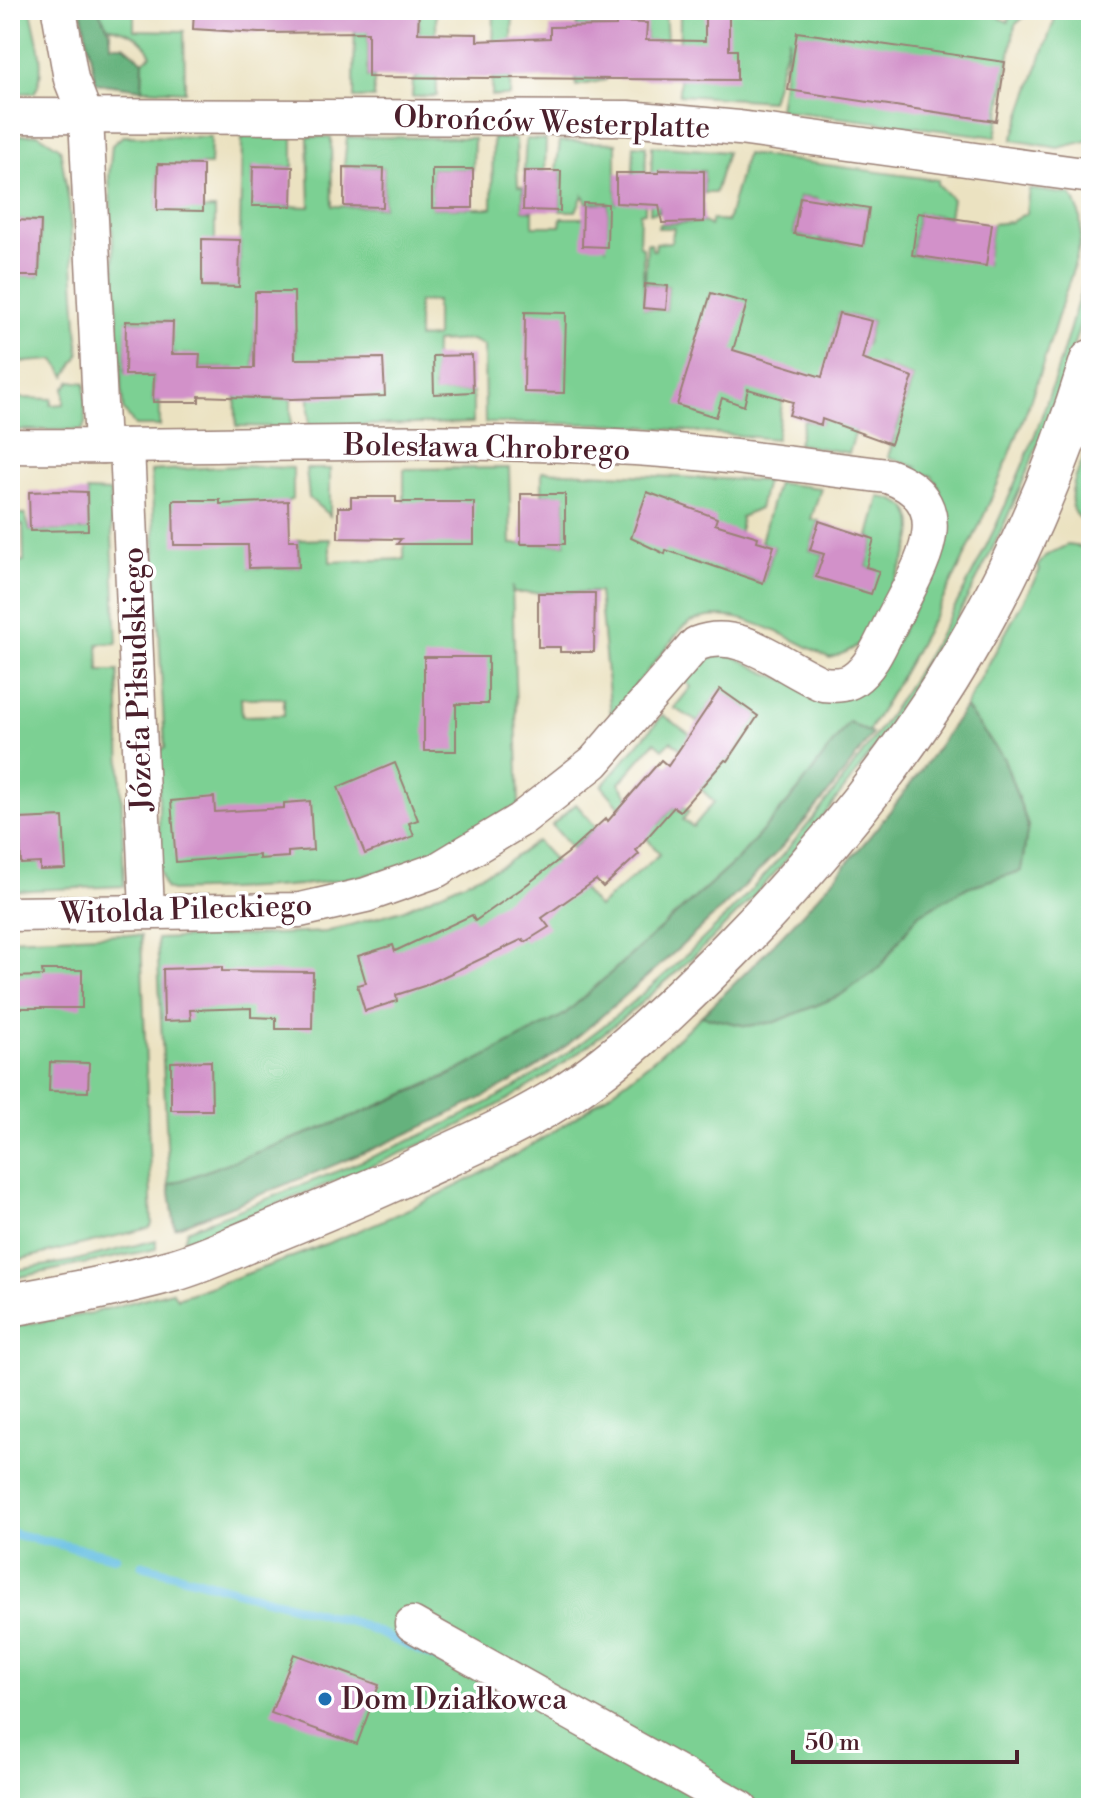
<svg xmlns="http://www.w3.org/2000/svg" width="1101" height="1818" font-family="'Libre Bodoni',serif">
<rect width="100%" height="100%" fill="#fff"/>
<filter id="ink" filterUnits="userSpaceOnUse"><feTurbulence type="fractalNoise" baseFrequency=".0125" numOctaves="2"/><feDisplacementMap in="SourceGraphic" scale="16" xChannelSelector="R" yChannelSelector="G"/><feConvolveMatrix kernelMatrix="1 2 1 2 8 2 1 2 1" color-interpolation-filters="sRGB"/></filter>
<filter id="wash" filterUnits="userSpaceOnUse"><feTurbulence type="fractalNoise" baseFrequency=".006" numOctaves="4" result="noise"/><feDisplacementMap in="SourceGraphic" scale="32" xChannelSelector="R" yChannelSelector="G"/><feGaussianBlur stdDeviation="1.8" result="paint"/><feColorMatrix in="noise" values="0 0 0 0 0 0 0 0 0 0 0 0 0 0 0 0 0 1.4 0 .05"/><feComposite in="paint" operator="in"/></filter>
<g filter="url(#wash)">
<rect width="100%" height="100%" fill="#ebe2c1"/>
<g fill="#7cd093" stroke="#63785f" stroke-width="2" fill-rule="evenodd">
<path d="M10,10H31C35,34 49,72 34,93H10V70L16,69L17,17L10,16Z"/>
<path d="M98,10H134V30L184,31L185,91L142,89L143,61L151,55C140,34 127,31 107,26Z"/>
<path d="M355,10L368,27V77H374V98H354Z"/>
<path d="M419,10H436L437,96L412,97L413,82L418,77Z"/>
<path d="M494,10H513L510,96H492Z"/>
<path d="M577,10H665L667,41L646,40V23L616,22L609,26L606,80L576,86Z"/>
<path d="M680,10H1001L1000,18L1008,22L1012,10H1032L1015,25L996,137L779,110L789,37L771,101L679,95Z"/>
<path d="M1058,10H1091V140L1058,148L1012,140Z"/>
<path d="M38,134L60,148L69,203L79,355L66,376L55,360L10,363V275L39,276L41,221L10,220V136Z"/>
<path d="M123,136L211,137L210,165H158L157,210L215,209V239L203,287L239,286L242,137L293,136V167H253V205L310,207L308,137H331L332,206L383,207L384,168L344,167L347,137L474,138L473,169H432V208H492L493,138L516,139L518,186L523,187V210L533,211V226H560L561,218H583L606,247L608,204L587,203L583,195L576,211H560L561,172L556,171L560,141L616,143V202L633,173L634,145L646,146L645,212L640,213L639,246L643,247L644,308L666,310L668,286L645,283L647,243H651L652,250H655L656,243L671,242L674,228H658L659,224L704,222L710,226L712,219L727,222L746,154L938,180L937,184L952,199L949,217L918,213L912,255L986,265L992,224L1011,222L1026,213L1029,189L1071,195C1094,227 1071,272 1061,306C1015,464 953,592 868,732L848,723L797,792L737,860L564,1015L485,1059L352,1117L169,1185L157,939L326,932L402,910L505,864L537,841L598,907L660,854L602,786L663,715L728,761L758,716L720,690L698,722L674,708L691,687L682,678C733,631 738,669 787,680C803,683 864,667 884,664L944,550L940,490L932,476L905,469L916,467L888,457L913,377L877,364L849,453L798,444L804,420L821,424L834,380L783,399L776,439L613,424L485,423L484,346L472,340L435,342L434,393L473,392V423L309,426V391H295V330L255,328L253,398L291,399V427L236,426L235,368H199V355L172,354V322L127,321L125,374L154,375L153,402H160V426H135L123,409L109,176L112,145ZM800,197L818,199L812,237L794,234ZM826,201L869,208L863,245L820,240ZM436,301V337L418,338V302ZM839,313L872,321L866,345L833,337ZM671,741L695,760L700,788L714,802L693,827L683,820L689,811L683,807L680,811L674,807L659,824L629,797L619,783L655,742L663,749Z"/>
<path d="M526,139L546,140L545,171H524Z"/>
<path d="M652,146L727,152L715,193H704V171H659V212L650,213Z"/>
<path d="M1091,255C1091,307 1067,364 1050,412C957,670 785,905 561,1065C454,1142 306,1191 184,1241L187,1230C305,1183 453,1133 556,1061C765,914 928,696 1024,462C1052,395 1071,325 1091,255Z"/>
<path d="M71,381L85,383V424L82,430H10V411H16L17,398L52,399L51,405L64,404V389Z"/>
<path d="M1091,441V487L1080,519C1059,499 1083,463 1091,441Z"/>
<path d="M239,466L293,468V499L288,501L250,568L299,567L298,540L330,539V562L404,559V469L509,468L511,544H565V495L542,494V471L766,481L759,509L741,517L740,531L723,570L763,583L774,547L761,542L777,483L821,488L811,519L819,521L810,550L824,554L817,576L878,571L866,567L874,539L869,537L879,497C941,503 902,566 886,596C879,610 873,629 863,640C854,650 842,654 830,658C791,640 725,596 683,627L611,716L599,592L513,593L512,586L519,805C484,825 449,851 410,863C333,889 252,888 171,891L165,888L159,869V750L165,748L151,471ZM241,698H284V715L242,716Z"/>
<path d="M306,469H330V516L309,498Z"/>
<path d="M87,491L110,492L117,643L98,644L99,671H118L124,886L10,891V562L24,561L23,525H10V514H25L30,531L87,530Z"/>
<path d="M1067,545L1091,548V1808H10V1327L92,1313L172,1291L177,1298C366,1234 556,1159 701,1016L747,1026L879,968L918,915L968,887L1021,871L1028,825L1004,759L965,707L1040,570L1038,566L1045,556Z"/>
<path d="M576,804L596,827L572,848L552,825Z"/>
<path d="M122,934L141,936L152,1224L150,1228L10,1262V939Z"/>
<path d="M156,1240V1249L10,1279V1271L73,1261Z"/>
</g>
<g fill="#65b27d" stroke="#586854" stroke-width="2">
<path d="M81,10H98L110,31L111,45H124L143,61L142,89L96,83Z"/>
<path d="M965,707L1004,759L1028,826L1021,871L968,887L918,915L879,968L839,996L776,1022L747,1026L701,1016C802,920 888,824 965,707Z"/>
<path d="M849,722L872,734C804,835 711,922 619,1001C589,1027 558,1055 524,1075C414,1138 293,1181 175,1228L169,1185L352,1117L450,1075L564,1015L737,860L797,792Z"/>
</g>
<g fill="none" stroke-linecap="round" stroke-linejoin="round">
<g stroke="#64bee2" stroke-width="9">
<path d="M10,1533L116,1557"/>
<path d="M142,1565L356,1623L450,1664"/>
</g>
</g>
<g id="blocks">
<g fill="#d291c9">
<path d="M194,10H419L418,33L477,34V41L550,38V27L616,26V22L647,23L646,40L705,41V10H729V50H737V80L368,77V32L259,33L193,29Z"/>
<path d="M797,32L1005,62L996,121L788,90Z"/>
<path d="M158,164L203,165V211L157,210Z"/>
<path d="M253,166L293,167L292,206H252Z"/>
<path d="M344,167L384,168L383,207L344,206Z"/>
<rect x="432" y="169" width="41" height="39"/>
<path d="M659,170L704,171V222L662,223L659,205L616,203V173H659Z"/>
<path d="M524,171H561L560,211L523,210Z"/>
<path d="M800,197L869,208L863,246L794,234Z"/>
<path d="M583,203L608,204L607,247L582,246Z"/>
<path d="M918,213L992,224L986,266L912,255Z"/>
<path d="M10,220L41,221L39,276H10Z"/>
<path d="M202,239L240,240L239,287L202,286Z"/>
<path d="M645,284L668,286L666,310L643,308Z"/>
<path d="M255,292H294L295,359L383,358L385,396L291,399L199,396V402H153L154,375H125L126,321L173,322L172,354H200L199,368H254Z"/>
<path d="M711,293L747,303L733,350L822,377L839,313L872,321L862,359L913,377L891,444L822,419L821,425L789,415L793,402L748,389L744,406L722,398L716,417L677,405Z"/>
<path d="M525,312L566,313L564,393L524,392Z"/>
<path d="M472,355L473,392L434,394L433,356Z"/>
<path d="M59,491L87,492L88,530L30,531L29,492Z"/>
<path d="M647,492L717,518L715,524L758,537L757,541L774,546L763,583L666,550L665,554L631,538Z"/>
<rect x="521" y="494" width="44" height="50"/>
<path d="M351,497H396V502H474V544H397L401,539L338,538V507H351Z"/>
<path d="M173,500H220V504L288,501L289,540H298L299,567L249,568L248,545H174Z"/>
<path d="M819,521L874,539L866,567L879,571L871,594L816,577L824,554L810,550Z"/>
<path d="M538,593H595L594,652H560V647H538Z"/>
<path d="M424,657H488V704H456V751H424Z"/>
<path d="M720,689L758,716L728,761L725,760L680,811L674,807L636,850L639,854L603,887L596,880L542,918L549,927L525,942L523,939L424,986L396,995L397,1001L365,1011L357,985L366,983L358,956L393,945L395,951L472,915L475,921L521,889L568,853L606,818L608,821L661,760L668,766Z"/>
<path d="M395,763L418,820L409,823L414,836L365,854L338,787Z"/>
<path d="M214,797L215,812L284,808V803L310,801L313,850L288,852V857L259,859V855L176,862L171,801Z"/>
<path d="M63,817L66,869L40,870V863L21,864L19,819Z"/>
<path d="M222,967V971L313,972L312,1029H276V1018L251,1017V1008L190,1010L191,1020L164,1021L163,969Z"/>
<path d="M42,970H82V1008H10V977L43,976Z"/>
<path d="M211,1061L212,1110H171V1062Z"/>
<path d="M50,1062L89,1063L88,1092L49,1091Z"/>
<path d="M294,1654L379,1685L357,1744L271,1713Z"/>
</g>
</g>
</g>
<g filter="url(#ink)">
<use href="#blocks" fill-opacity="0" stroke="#9a8076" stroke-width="2"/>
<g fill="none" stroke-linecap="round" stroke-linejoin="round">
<defs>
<g id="minor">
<path d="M59,10L71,79L86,117L102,446"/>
<path d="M10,116L628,118L739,128L1091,176"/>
<path d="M10,446C218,448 427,436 635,448C719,453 804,466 888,476C962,503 920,566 896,613C884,635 874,666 853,680C844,686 833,685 823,684C781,667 742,626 696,644L594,762L520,820L437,870L366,895L300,910L10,914"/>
<path d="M127,446L147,911"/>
<path d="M412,1624L741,1808"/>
</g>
<path id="major" d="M10,1305C65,1295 120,1285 174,1270C203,1262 231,1248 259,1237C311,1216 362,1195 413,1171C463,1148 515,1126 562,1096C623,1057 678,1002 729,951C902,776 1019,598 1091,361"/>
</defs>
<use href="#minor" stroke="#9a8076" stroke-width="37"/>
<use href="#major" stroke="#9a8076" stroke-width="45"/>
<use href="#minor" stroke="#fff" stroke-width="34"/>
<use href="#major" stroke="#fff" stroke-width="42"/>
</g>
</g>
<circle fill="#1f6fb2" stroke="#fff" stroke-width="3" cx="325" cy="1699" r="8"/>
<g text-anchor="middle" stroke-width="7" stroke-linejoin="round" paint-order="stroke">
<g font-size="30" fill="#4a1f2b" stroke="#fff">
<text transform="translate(552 122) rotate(2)" y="10">Obrońców Westerplatte</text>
<text transform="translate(487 447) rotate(1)" y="10">Bolesława Chrobrego</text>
<text transform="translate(137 679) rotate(-92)" y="10">Józefa Piłsudskiego</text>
<text transform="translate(186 909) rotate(-2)" y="10">Witolda Pileckiego</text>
</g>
<g font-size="30" fill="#4a1f2b" stroke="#fff" text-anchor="start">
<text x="341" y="1709">Dom Działkowca</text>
</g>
</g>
<rect width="1101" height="1818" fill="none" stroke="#fff" stroke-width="40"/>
<path d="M793 1750v12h224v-12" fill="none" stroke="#4a1f2b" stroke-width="4"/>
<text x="805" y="1750" font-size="24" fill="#4a1f2b" stroke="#ffffff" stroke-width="6" paint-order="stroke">50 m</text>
</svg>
